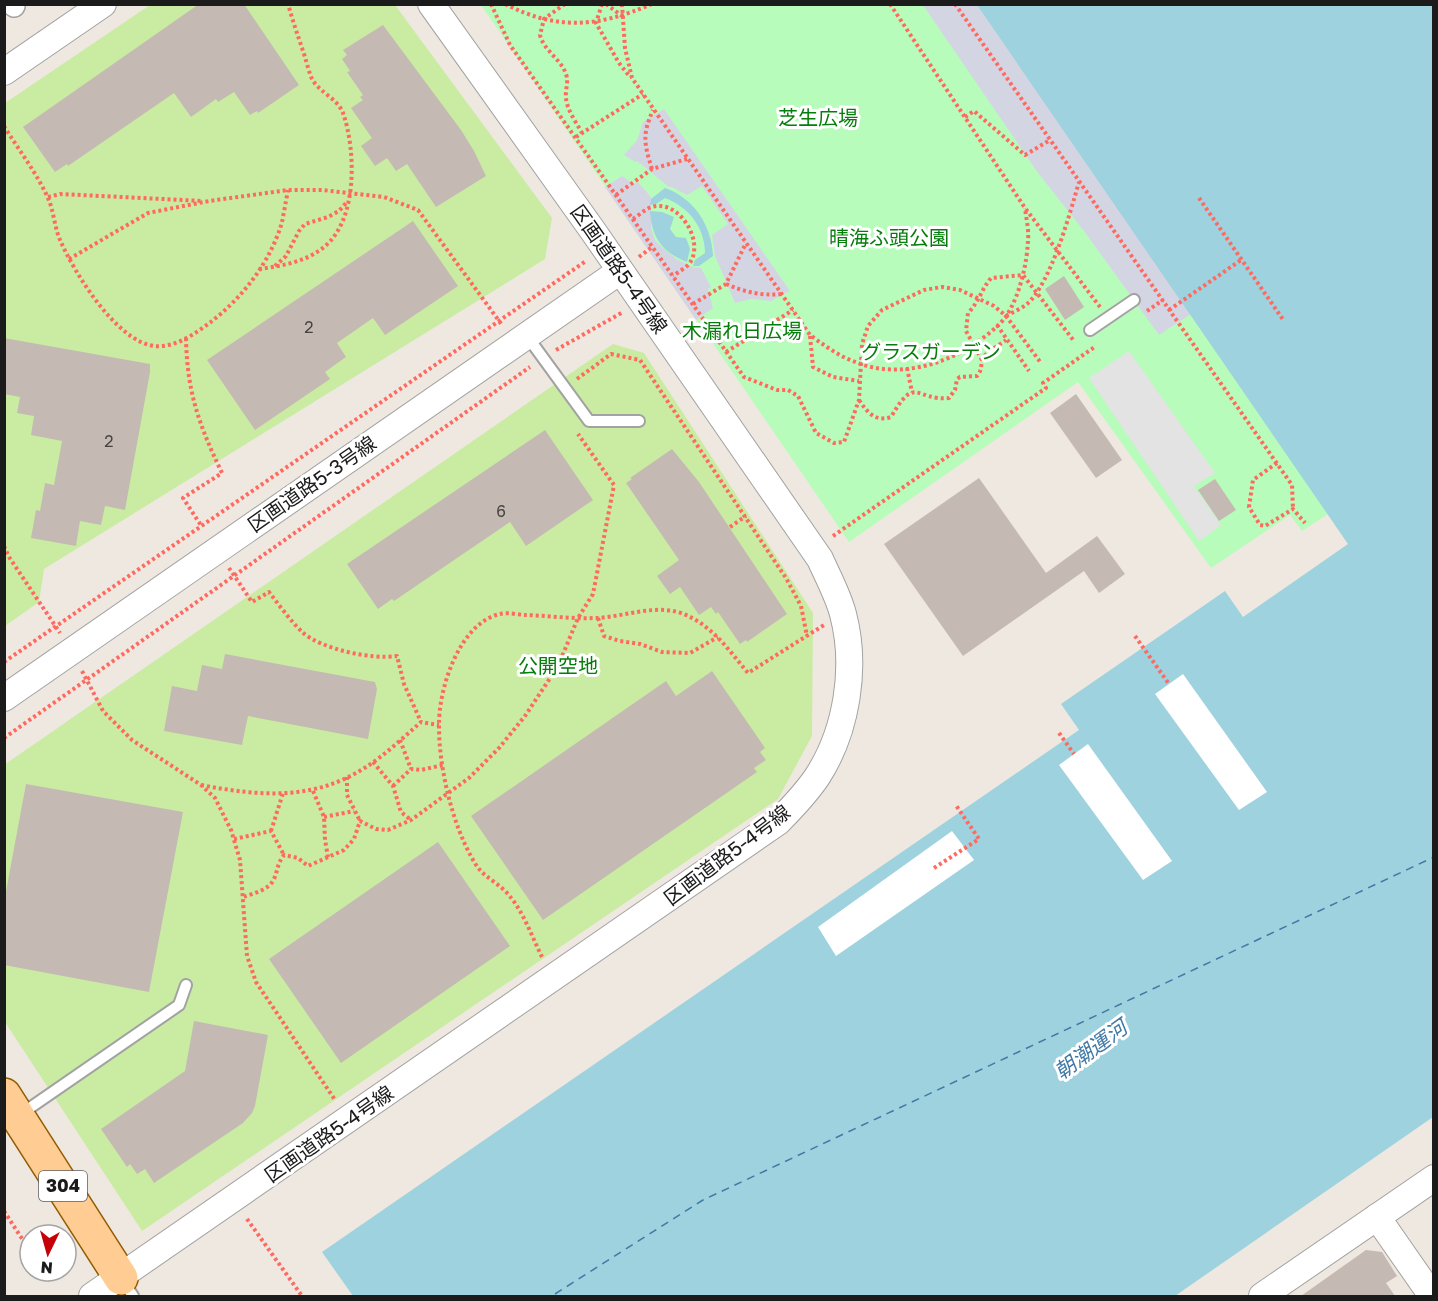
<svg xmlns="http://www.w3.org/2000/svg" width="1438" height="1301" font-family="'Golos Text','Noto Sans JP',sans-serif">
<rect width="100%" height="100%" fill="#eee8e0"/>
<g fill="#c9eca2">
<path d="M150,5H395L552,218L545,259L44,569L39,602L5,626V103Z"/>
<path d="M613,344L644,353L813,613L812,736L778,799L142,1231L5,1022L4,765Z"/>
</g>
<path fill="#b8fcbb" d="M481,5H977L1328,514L1302,531L1290,515L1211,568L1078,382L849,542Z"/>
<path fill="#e3e3e3" d="M1129,351L1215,473L1194,486L1221,525L1199,541L1089,378Z"/>
<g fill="#d4d5e3">
<path d="M923,5H977L1191,314L1159,335L1084,231L1038,173Z"/>
<path d="M664,109L790,291L771,301L750,299L735,303L715,256L712,235L728,224L702,186L687,195L672,187H669L637,161L635,162L624,155L637,140L643,122Z"/>
<path d="M622,176L634,184L638,182L651,197V228L655,240L663,248L676,259L693,267L701,268L711,287L708,289L713,308L696,320L605,187Z"/>
</g>
<g fill="#9dd2de">
<path d="M977,5H1433V1117L1175,1296H353L322,1252L1079,730L1061,704L1225,591L1243,617L1348,544Z"/>
<path d="M665,188C694,198 712,226 713,256L699,266H693L695,260L705,253C705,228 689,207 665,198L656,204L650,205L651,199Z"/>
<path d="M650,211L662,212L674,217L670,229L676,237L686,238L690,249L687,262C662,252 652,238 650,211Z"/>
</g>
<g fill="#fff">
<path d="M1183,674L1267,792L1239,810L1155,694Z"/>
<path d="M1088,744L1172,861L1143,880L1059,765Z"/>
<path d="M952,831L974,860L836,956L818,927Z"/>
</g>
<g fill="none" stroke-linecap="round" stroke-linejoin="round">
<path stroke="#4179a7" stroke-width="1.5" stroke-dasharray="8 6" stroke-linecap="butt" d="M555,1294L703,1200L1434,857"/>
</g>
<g fill="#c5bab3">
<path d="M199,4H244L299,85L258,113L257,111L250,115L234,92L218,102L216,99L191,117L174,93L68,166L67,164L55,172L23,127Z"/>
<path d="M383,25L461,130L474,151L486,176L436,207L407,164L396,171L387,158L375,166L361,146L372,138L351,108L363,100L360,97L363,95L347,72L350,71L342,59L347,55L343,50Z"/>
<path d="M413,221L458,286L385,335L373,318L337,343L346,357L325,372L330,379L255,430L207,360Z"/>
<path d="M1064,276L1084,307L1065,320L1045,289Z"/>
<path d="M4,338L150,364V372L125,510L105,506L101,525L80,521L76,546L31,538L36,510L40,511L45,483L54,485L62,441L31,435L34,416L17,413L20,397L4,394Z"/>
<path d="M1076,394L1122,460L1096,478L1050,413Z"/>
<path d="M545,430L593,500L526,546L510,522L394,601L392,599L378,609L347,564Z"/>
<path d="M672,449L699,482L787,614L747,642L746,640L740,644L718,612L716,614L711,607L699,615L680,587L670,594L657,576L679,560L626,483L632,479L630,478Z"/>
<path d="M979,478L1046,573L1097,536L1125,574L1099,593L1084,571L963,656L884,544Z"/>
<path d="M1215,479L1236,510L1219,521L1198,490Z"/>
<path d="M225,654L375,682L377,689L368,739L248,716L242,745L164,731L172,686L197,691L202,665L222,669Z"/>
<path d="M712,671L765,748L760,752L766,760L754,768L757,772L543,920L471,816L666,681L676,696Z"/>
<path d="M26,784L183,812L149,992L4,965V902Z"/>
<path d="M438,842L510,946L341,1063L269,959Z"/>
<path d="M194,1021L268,1035L255,1106L252,1113L243,1123L154,1183L145,1169L137,1174L130,1164L127,1167L101,1129L185,1071Z"/>
<path d="M1366,1250L1382,1252L1397,1276L1386,1283L1395,1296H1301Z"/>
</g>
<g fill="none" stroke-linecap="round" stroke-linejoin="round">
<defs>
<g id="service">
<path d="M1090,330L1134,300"/>
<path d="M527,336L589,421H639"/>
<path d="M21,1114L179,1005L186,985"/>
<path d="M123,1281L133,1296"/>
</g>
<path id="minor" d="M13,4L14,6"/>
<g id="tertiary">
<path d="M4,72L103,4"/>
<path d="M4,698L620,271"/>
<path d="M1377,1217L1432,1296"/>
<path d="M92,1296L778,822C792,808 806,793 817,777C847,731 857,667 843,614C838,595 828,577 820,559L593,231L431,4"/>
<path d="M1262,1296L1434,1178"/>
</g>
<path id="primary" d="M4,1095L121,1278"/>
</defs>
<use href="#service" stroke="#a2a2a2" stroke-width="14"/>
<use href="#minor" stroke="#a2a2a2" stroke-width="24"/>
<use href="#tertiary" stroke="#a2a2a2" stroke-width="28"/>
<use href="#primary" stroke="#925c00" stroke-width="36"/>
<g stroke="#ff695f" stroke-width="4" stroke-dasharray="3 3" stroke-linecap="butt">
<path d="M491,4L510,45L744,377L777,390H788L798,396L816,433L834,443L844,442L859,400L862,344L868,326L882,310L924,290L942,287L960,290L994,306L1006,316L1041,363"/>
<path d="M505,4C558,31 598,27 652,4"/>
<path d="M565,4L544,19L540,35C544,51 561,59 566,74C569,83 565,89 566,98C567,110 576,122 582,133"/>
<path d="M602,4L596,23L619,63L630,77"/>
<path d="M606,4L622,16"/>
<path d="M622,4L625,48L632,78L810,335C825,346 840,357 858,363C894,377 937,367 968,348C982,339 998,328 1007,315C1020,294 1027,264 1028,240C1029,229 1026,218 1025,208"/>
<path d="M890,4L1025,208L1100,307"/>
<path d="M955,4L1292,485L1293,509"/>
<path d="M965,117L974,111L1025,155L1050,140"/>
<path d="M4,126C18,149 36,172 47,196C54,210 54,226 60,240C74,272 116,341 154,346C176,348 196,333 212,321C243,297 271,261 282,222C284,212 286,201 288,190"/>
<path d="M576,137L643,94"/>
<path d="M652,169C644,143 642,135 653,110"/>
<path d="M616,195L652,169L687,159"/>
<path d="M48,197L60,194L203,201"/>
<path d="M1199,198L1284,321"/>
<path d="M633,219C638,216 643,211 649,208C676,196 704,238 691,261C688,267 678,272 673,276"/>
<path d="M639,257L652,247"/>
<path d="M69,259L148,213L209,201L288,190H322L384,197L418,210L502,325"/>
<path d="M275,266L286,256L299,231L305,224L328,217L339,211L347,202"/>
<path d="M259,269C281,266 306,262 324,247C358,220 356,150 343,113C338,99 319,92 312,79C309,72 307,64 305,57C299,39 293,22 288,4"/>
<path d="M726,284C745,292 761,296 782,294"/>
<path d="M693,304L726,284L746,243"/>
<path d="M1169,310L1241,260"/>
<path d="M1147,311L1163,300"/>
<path d="M1006,316C1013,312 1021,309 1027,304C1051,283 1070,213 1079,182"/>
<path d="M997,325L1029,371"/>
<path d="M810,336L813,367L833,377L859,381"/>
<path d="M186,338C187,392 199,425 222,473L183,498L202,527"/>
<path d="M556,350L623,312"/>
<path d="M726,352L793,310"/>
<path d="M982,360L966,331L968,313C979,302 981,290 991,278L1023,275L1074,341"/>
<path d="M907,368L912,392"/>
<path d="M577,379L611,354L640,360L786,578L801,606L807,636"/>
<path d="M859,400C868,413 875,422 891,417C916,374 915,401 949,398L955,390L957,379L960,377L977,376C983,369 980,365 983,358C987,351 1000,345 1006,340"/>
<path d="M1277,463L1253,480L1249,507L1260,525L1265,526L1293,509L1305,523"/>
<path d="M730,527L746,516"/>
<path d="M833,536L1046,388L1043,383L1096,346"/>
<path d="M4,546L9,557L60,633"/>
<path d="M229,568L252,602L269,592C279,605 290,620 302,632C321,649 372,660 397,656L404,684L421,722"/>
<path d="M598,618L604,636L620,641L640,644L662,652L690,653L718,637"/>
<path d="M1135,636L1169,684"/>
<path d="M4,662L586,261"/>
<path d="M82,671L103,711L132,740L201,785L215,798L231,830L240,860L247,956L256,982L335,1100"/>
<path d="M1059,733L1074,754"/>
<path d="M4,738L530,367"/>
<path d="M400,740L411,769"/>
<path d="M373,762L393,786L401,812L411,820"/>
<path d="M347,777V795L360,821"/>
<path d="M201,785C259,796 311,801 363,769C384,756 403,738 421,722L439,725"/>
<path d="M393,786L411,769L421,770L443,765"/>
<path d="M313,791L324,817L325,840L328,857"/>
<path d="M324,817L354,811"/>
<path d="M271,831L283,793"/>
<path d="M234,839L271,831L284,855"/>
<path d="M934,868L979,839L955,804"/>
<path d="M244,897C254,893 269,890 274,879C278,870 277,864 284,855L298,858L308,866L344,850L354,839L360,821L376,829L388,830L411,820L469,778L499,748L525,716L558,666L578,618L593,594L614,485L578,434"/>
<path d="M542,957C531,935 522,907 504,890C490,877 482,877 472,858C452,823 439,767 439,727C438,690 459,623 500,614C508,612 519,615 527,615C550,616 573,619 596,618C624,617 653,604 681,613C711,624 728,649 748,673L824,625"/>
<path d="M4,1211L30,1251"/>
<path d="M247,1219L302,1296"/>
<path d="M43,1271L50,1281"/>
</g>
<use href="#service" stroke="#fff" stroke-width="10"/>
<use href="#minor" stroke="#fff" stroke-width="21"/>
<use href="#tertiary" stroke="#fff" stroke-width="26"/>
<use href="#primary" stroke="#ffcc93" stroke-width="33"/>
</g>
<g text-anchor="middle" stroke-width="6" stroke-linejoin="round" paint-order="stroke">
<g font-size="16" fill="#464341">
<text x="309" y="333">2</text>
<text x="109" y="447">2</text>
<text x="501" y="517">6</text>
</g>
<rect fill="#fff" stroke="#5f5f5f" stroke-width="1.5" x="39" y="1171" width="48" height="30" rx="4.5"/>
<g font-size="18" font-weight="bold" fill="#1b1b1b">
<text x="63" y="1192">304</text>
</g>
<g font-size="20" fill="#057d0a" stroke="#fff">
<text x="818" y="125">芝生広場</text>
<text x="889" y="245">晴海ふ頭公園</text>
<text x="742" y="338">木漏れ日広場</text>
<text x="931" y="359">グラスガーデン</text>
<text x="558" y="673">公開空地</text>
</g>
<g font-size="20" fill="#1b1b1b" stroke="#fff">
<text transform="translate(619 269) rotate(55)" y="7">区画道路5-4号線</text>
<text transform="translate(312 484) rotate(-35)" y="7">区画道路5-3号線</text>
<text transform="translate(727 855) rotate(-37)" y="7">区画道路5-4号線</text>
<text transform="translate(329 1134) rotate(-35)" y="7">区画道路5-4号線</text>
</g>
<g font-size="21" font-style="italic" fill="#4179a7" stroke="#fff">
<text transform="translate(1091 1050) rotate(-36)" y="7">朝潮運河</text>
</g>
</g>
<rect width="1438" height="1301" fill="none" stroke="#1b1b1b" stroke-width="12"/>
<g transform="translate(48 1253) rotate(185)"><circle r="28" fill="#ffffff" stroke="#a4a4a4" stroke-width="1.5"/>
<path d="M0-4.5L10 22L0 15L-10 22Z" fill="#c60008"/>
<text y="-9" font-size="16" font-weight="bold" text-anchor="middle" fill="#1b1b1b">N</text>
</g>
</svg>
